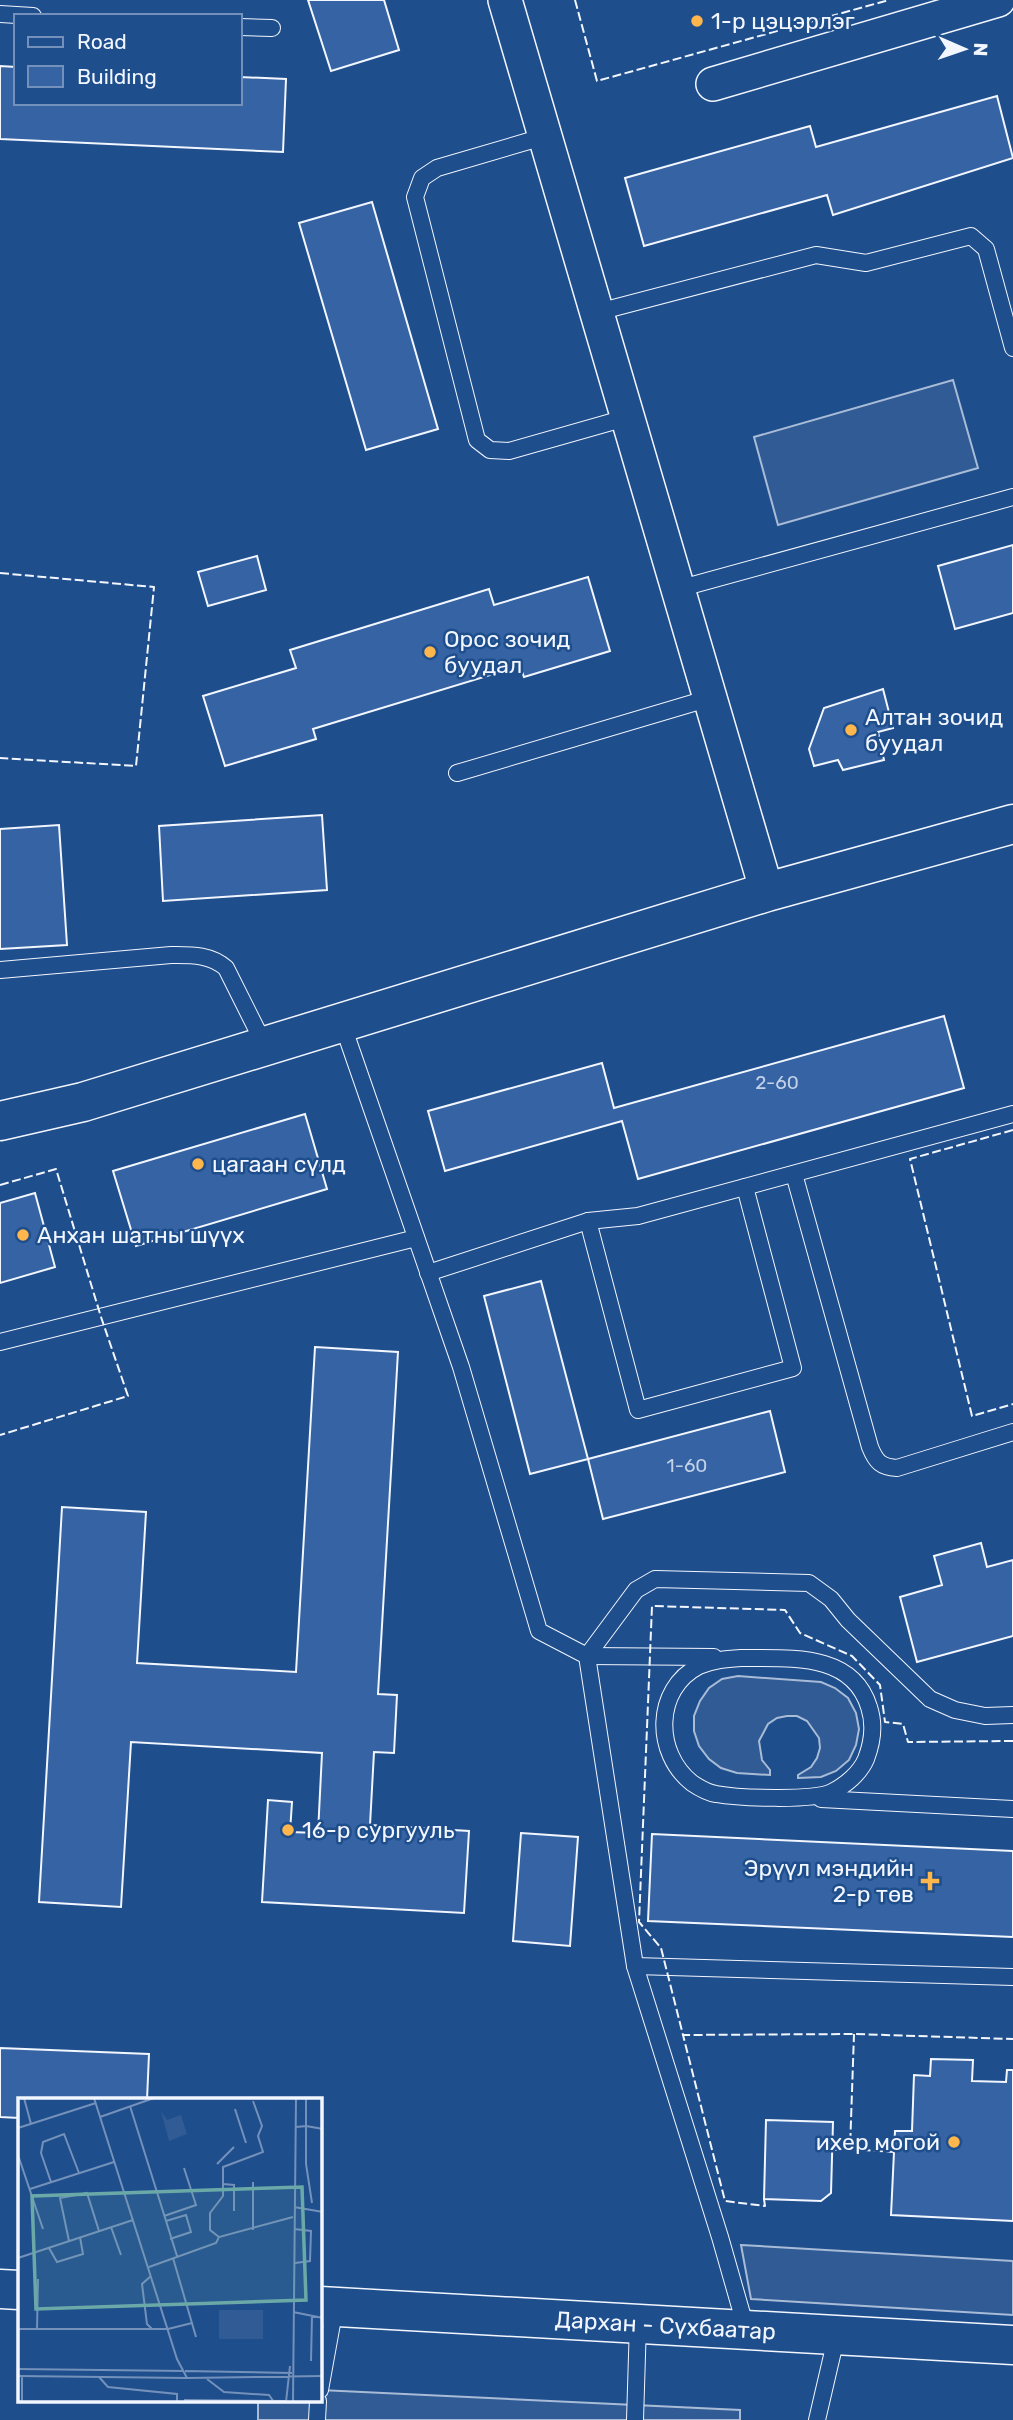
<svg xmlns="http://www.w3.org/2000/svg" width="1013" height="2420" font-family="Rubik,sans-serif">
<rect width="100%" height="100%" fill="#1f4e8c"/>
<g fill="#305b95" stroke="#a8bbd7" stroke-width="2">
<path d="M953,380L978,468L778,525L754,437Z"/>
<path d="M738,1676L821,1682L835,1688L848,1698L856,1713L859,1729L856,1745L849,1760L836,1771L821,1777L798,1778V1775L811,1767L817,1758L820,1748L819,1738L807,1721L797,1716H787L777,1718L768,1724L759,1741L762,1760L770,1770V1775L737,1773L721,1768L709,1759L699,1746L694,1731V1716L700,1701L709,1688L722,1679Z"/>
<path d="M741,2245L1013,2261V2315L751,2299Z"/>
<path d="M320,2390L740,2410V2420H258V2401H320Z"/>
</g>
<g fill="#3563a3" stroke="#f2f6ff" stroke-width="2">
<path d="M308,0H384L399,50L331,71Z"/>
<path d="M0,66L16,67V103H240V77L286,79L283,152L0,139Z"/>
<path d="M997,96L1013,158L833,215L827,195L644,246L625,178L810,126L816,147Z"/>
<path d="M372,202L438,429L366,450L299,223Z"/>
<path d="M1013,545V613L955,629L938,566Z"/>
<path d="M257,556L266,590L208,606L198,572Z"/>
<path d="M588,577L610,651L524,677L520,666L313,729L316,739L225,766L203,696L296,668L290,650L489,589L494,605Z"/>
<path d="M883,689L893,728L878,732L884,760L843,770L838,760L814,766L809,749L824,708Z"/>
<path d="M322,815L327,890L163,901L159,826Z"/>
<path d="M59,825L67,945L0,949V829Z"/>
<path d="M944,1016L964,1088L638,1179L622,1121L445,1171L428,1111L602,1063L614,1108Z"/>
<path d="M305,1114L327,1189L136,1246L113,1171Z"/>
<path d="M35,1193L55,1267L0,1283V1203Z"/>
<path d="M541,1281L588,1459L530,1474L484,1296Z"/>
<path d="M315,1347L398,1352L378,1694L397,1695L394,1753L374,1752L370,1825L469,1831L464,1913L262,1902L268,1800L292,1802L290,1832L318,1833L322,1753L131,1742L121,1907L39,1902L62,1507L146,1512L137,1663L296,1672Z"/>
<path d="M770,1411L785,1472L603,1519L588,1459Z"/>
<path d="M981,1543L987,1567L1013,1560V1636L917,1662L900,1597L942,1585L934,1556Z"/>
<path d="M521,1833L578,1837L570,1946L513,1941Z"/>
<path d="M652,1834L1013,1851V1937L648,1921Z"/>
<path d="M0,2048L149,2054L147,2100H19V2118L0,2117Z"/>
<path d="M931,2059L973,2060L972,2081L1006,2082L1007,2070H1013V2221L891,2215L895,2131H912L914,2075L930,2076Z"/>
<path d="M766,2120L833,2122L831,2193L821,2201L764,2199Z"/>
</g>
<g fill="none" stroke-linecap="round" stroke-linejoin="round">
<defs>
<g id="lane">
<path d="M0,14L33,16"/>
<path d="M240,27L272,28"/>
<path d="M546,136L437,168L422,178L415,197L477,440L490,450L509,451L629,417"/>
<path d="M598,312L816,255L866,263L971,236L986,249L1013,348"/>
<path d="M678,589L1013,497"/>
<path d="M457,773L710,698"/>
<path d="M0,970L171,955C191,955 210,954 226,968L265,1046"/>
<path d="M342,1023L461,1367L539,1631L587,1656L635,1966L720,2237L746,2328"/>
<path d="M794,1174L870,1447C876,1462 881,1467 897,1468L1013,1432"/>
<path d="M588,1221L638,1410L793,1368L745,1187"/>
<path d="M428,1273L588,1221L638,1216L1013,1114"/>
<path d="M0,1342L416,1238"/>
<path d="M587,1656L636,1590L655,1579L809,1583L831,1599L848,1620L930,1699L955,1710L985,1716L1013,1715"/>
<path d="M587,1656L714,1657"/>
<path d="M741,1658C787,1659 852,1651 869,1707C875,1725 873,1741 866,1759C860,1773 846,1785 832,1792C814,1801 738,1798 716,1794C709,1793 698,1787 692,1783C654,1753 654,1689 699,1666C713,1660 726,1659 741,1658Z"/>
<path d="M821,1799L1013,1809"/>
<path d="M635,1966L1013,1977"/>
<path d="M320,2390L335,2307"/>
<path d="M317,2420L318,2401"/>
<path d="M635,2420L638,2323"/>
<path d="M817,2420L837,2334"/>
</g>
<g id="street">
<path d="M505,0L767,892"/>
<path d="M713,84L998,0"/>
</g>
<path id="secondary" d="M0,1121L83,1102L767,892L1013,824"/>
<g id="highway">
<path d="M0,2289L19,2290"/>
<path id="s1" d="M320,2306L1013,2345"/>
</g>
</defs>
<use href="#lane" stroke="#f2f6ff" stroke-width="18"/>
<use href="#street" stroke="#f2f6ff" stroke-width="36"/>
<use href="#secondary" stroke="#f2f6ff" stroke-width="41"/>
<use href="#highway" stroke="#f2f6ff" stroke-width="41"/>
<use href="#lane" stroke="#1f4e8c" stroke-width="16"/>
<use href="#street" stroke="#1f4e8c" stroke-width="33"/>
<use href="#secondary" stroke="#1f4e8c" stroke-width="38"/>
<use href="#highway" stroke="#1f4e8c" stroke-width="38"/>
<g stroke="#f2f6ff" stroke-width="2" stroke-dasharray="9 3.5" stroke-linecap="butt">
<path d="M575,0L597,81L889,0"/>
<path d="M0,573L154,587L136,766L0,758"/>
<path d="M1013,1130L910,1159L972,1416L1013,1404"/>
<path d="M0,1185L56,1169L101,1317L128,1396L0,1435"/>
<path d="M1013,1741L908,1742L903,1724L885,1722L880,1685L852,1656L800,1633L785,1610L652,1606L639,1922L661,1948L683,2035L854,2034L1013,2039"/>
<path d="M686,2035H683L725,2201L765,2206L764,2199"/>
<path d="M850,2148V2149L894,2152"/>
<path d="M832,2150L850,2149L854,2034"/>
</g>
</g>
<g fill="#ffb74d" stroke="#1f4e8c" stroke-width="2.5">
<circle cx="697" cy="21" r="7"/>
<circle cx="430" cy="652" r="7"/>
<circle cx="851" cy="730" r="7"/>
<circle cx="198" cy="1164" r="7"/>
<circle cx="23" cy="1235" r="7"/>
<circle cx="288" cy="1830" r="7"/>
<path d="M926.5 1870.5h7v7h7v7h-7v7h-7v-7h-7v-7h7z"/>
<circle cx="954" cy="2142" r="7"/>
</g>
<g text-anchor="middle" stroke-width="5" stroke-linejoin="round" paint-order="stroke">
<g font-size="19" fill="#c3d1e8">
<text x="777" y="1089">2-60</text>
<text x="687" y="1472">1-60</text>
</g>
<g font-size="23" fill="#f2f6ff" stroke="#1f4e8c" text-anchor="start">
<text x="711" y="29">1-р цэцэрлэг</text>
<text x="444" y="647">Орос зочид<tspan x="444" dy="26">буудал</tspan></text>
<text x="865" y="725">Алтан зочид<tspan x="865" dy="26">буудал</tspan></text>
<text x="212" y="1172">цагаан сүлд</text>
<text x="37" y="1243">Анхан шатны шүүх</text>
<text x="302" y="1838">16-р сургууль</text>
<text x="914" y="1876" text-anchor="end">Эрүүл мэндийн<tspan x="914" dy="26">2-р төв</tspan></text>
<text x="940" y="2150" text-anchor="end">ихер могой</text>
</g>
<g font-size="23" fill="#f2f6ff" stroke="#1f4e8c">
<text dy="8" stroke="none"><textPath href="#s1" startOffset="346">Дархан - Сүхбаатар</textPath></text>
</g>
</g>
<g transform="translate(18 2098)">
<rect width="304" height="304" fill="#1f4e8c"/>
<path d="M143,13L149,22L163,17L169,36L151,43ZM201,212H245V241H201Z" fill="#305b95"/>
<path fill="none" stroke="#7391ba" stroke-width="2" d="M6,0L13,26M76,0L159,261L169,280L305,278M112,8L159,158M217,11L228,45M82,19L136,0M278,29L288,28V1M0,30L78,5M0,57L25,131M199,66L216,49M33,84L23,55L25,44L46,36L61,75M235,84V132M205,86L216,87V113M12,91L96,64M294,105L288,66V28L305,31M276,109L305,114M146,118L178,107L166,70M148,123L168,117L173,134L152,141M93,129L103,157M276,131L293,133L292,163L277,165M201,139L192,132V115L205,98V69L245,54L240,38L244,28L235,3M51,143L42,100L69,95L81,133M31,150L39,164L65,156L62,139M0,160L115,122M155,160L178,239M131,169L198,145L201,139L275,119M133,178L124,186L129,226L134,231M275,214L305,220M0,231H150L174,225M19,232L20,181M293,263L294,218M0,271L166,273M167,273L274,275M0,278L169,280M81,279L90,289L159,296V304M189,281L206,294L251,297L256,304M166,302L268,303M4,304V278M268,304L272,268M275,304L278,0"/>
<path fill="#6aa9a8" fill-opacity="0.15" stroke="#6aa9a8" stroke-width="3.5" d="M284,89L288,202L18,211L14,98Z"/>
<rect width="304" height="304" fill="none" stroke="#f2f6ff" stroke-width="3.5"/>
</g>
<rect x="14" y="14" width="228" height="91" fill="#1f4e8c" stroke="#7391ba" stroke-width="2"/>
<rect x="28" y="37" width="35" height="10" fill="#1f4e8c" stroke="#7391ba" stroke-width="2"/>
<text x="77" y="49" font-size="21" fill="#f2f6ff">Road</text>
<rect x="28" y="66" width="35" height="21" fill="#3563a3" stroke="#7391ba" stroke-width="2"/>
<text x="77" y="84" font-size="21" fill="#f2f6ff">Building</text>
<g transform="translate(964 49) rotate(92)" stroke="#1f4e8c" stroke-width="5" paint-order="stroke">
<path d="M0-5L12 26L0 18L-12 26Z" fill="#f2f6ff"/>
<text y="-10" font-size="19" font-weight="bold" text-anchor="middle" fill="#f2f6ff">N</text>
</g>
</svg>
